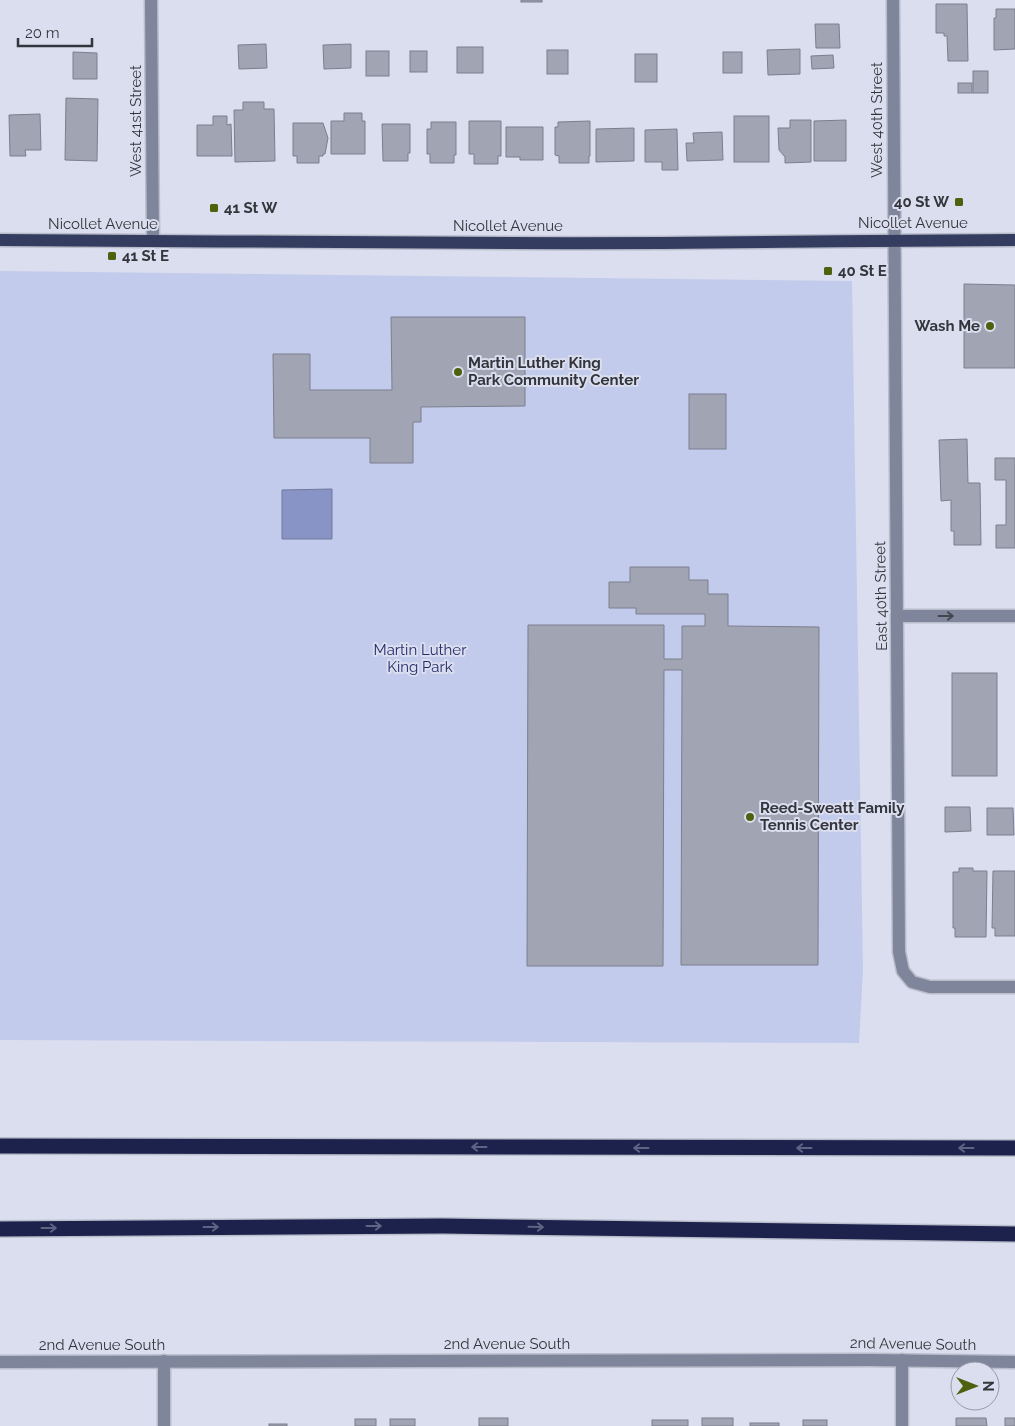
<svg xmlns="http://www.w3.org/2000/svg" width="1015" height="1426" font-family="Raleway,sans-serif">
<rect width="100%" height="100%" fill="#dadeee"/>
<path fill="#c3cbec" d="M0,271L852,281L863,970L859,1043L0,1040Z"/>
<path fill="#8994c6" stroke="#70789d" d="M332,489V539H282V490Z"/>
<g fill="#a0a4b3" stroke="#7b7f8d">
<rect x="521" y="0" width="21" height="2"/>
<path d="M936,4H967L968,61H948L947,36H944V33H936Z"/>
<path d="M996,9H1015V49L994,50V18H996Z"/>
<path d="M815,24H839L840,48H816Z"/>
<path d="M266,44L267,68L239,69L238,45Z"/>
<path d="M351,44V68L324,69L323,45Z"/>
<rect x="457" y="47" width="26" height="26"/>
<path d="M800,49V74L768,75L767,50Z"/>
<rect x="547" y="50" width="21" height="24"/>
<rect x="366" y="51" width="23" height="25"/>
<rect x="410" y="51" width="17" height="21"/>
<path d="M73,52L97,53V79H73Z"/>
<rect x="723" y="52" width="19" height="21"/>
<rect x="635" y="54" width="22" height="28"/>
<path d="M833,55L834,68L812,69L811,56Z"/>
<rect x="973" y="71" width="15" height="22"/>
<rect x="958" y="83" width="14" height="10"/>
<path d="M66,98L98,99L97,161L65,160Z"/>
<path d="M243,102H264V109H274L275,161L235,162L234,110H243Z"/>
<path d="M344,113H362V121H365V154H331V121H344Z"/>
<path d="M40,114L41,150H25L26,156H10L9,115Z"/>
<path d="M213,116H227V125L231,124L232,156H197V125H213Z"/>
<rect x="734" y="116" width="35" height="46"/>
<path d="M790,120H811V162L785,163V157L779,150L778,128H790Z"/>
<path d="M846,120V161H814V121Z"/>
<path d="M469,121H501V156H498V164H474V154H469Z"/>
<path d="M590,121V156H589V163H559V156L555,155V127H558V122Z"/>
<path d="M431,122H456V155H454V163H430V154H427V129H431Z"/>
<path d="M293,123H323L328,138L325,154H323V156H319V163H297V156H293Z"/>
<path d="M382,124H410V153H408V161H383Z"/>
<path d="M506,127H543V160H520V157H506Z"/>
<path d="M634,128V161L596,162V129Z"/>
<path d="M677,129L678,170H662V162H645V130Z"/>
<path d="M722,132L723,160L687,161L686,143H694L693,133Z"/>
<path d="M964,284L1015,285V368H964Z"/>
<path d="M391,317H525V406L421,407V422H413V463H370V438H274L273,354H310V390H392Z"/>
<rect x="689" y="394" width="37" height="55"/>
<path d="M967,439L968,483H980L981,545H954V531H951V500L941,501L939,440Z"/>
<path d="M995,458H1015V548H996V525H1006V480H995Z"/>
<path d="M630,567H689V580H708V594H728V626L819,627L818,965H681L682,670H664L663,966H527L528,625H664V659H682V626H705V614H636V608H609V582H630Z"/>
<rect x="952" y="673" width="45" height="103"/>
<path d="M945,807H970L971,831L945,832Z"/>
<path d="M987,808H1013L1014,835H987Z"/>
<path d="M959,868H973V871H987L986,937H955V928H953V872H959Z"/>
<path d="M993,871H1015V936H995V928H992Z"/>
<rect x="479" y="1418" width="29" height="8"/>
<rect x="702" y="1418" width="31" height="8"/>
<path d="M956,1418H986L987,1426H956Z"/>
<rect x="1005" y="1418" width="10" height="8"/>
<rect x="355" y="1419" width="21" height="7"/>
<rect x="390" y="1419" width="25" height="7"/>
<rect x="652" y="1420" width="36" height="6"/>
<rect x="803" y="1420" width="24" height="6"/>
<rect x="750" y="1423" width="29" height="3"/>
<rect x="269" y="1424" width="18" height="2"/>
</g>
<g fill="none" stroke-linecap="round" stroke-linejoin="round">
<defs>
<g id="minor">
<path d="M151,0L153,241"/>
<path d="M893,0C893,317 899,634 899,952L903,971L912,982L930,987H1015"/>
<path d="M898,616H1015"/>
<path d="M902,1360V1426"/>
<path d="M164,1361V1426"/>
<path d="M0,1362L870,1360L1015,1362"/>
</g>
<path id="major" d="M0,240C221,241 442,244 663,243C780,242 898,240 1015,240"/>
<g id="highway">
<path d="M0,1146L1015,1148"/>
<path d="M0,1229L443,1226L1015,1234"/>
</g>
</defs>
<use href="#minor" stroke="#b9bcca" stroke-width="15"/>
<use href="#major" stroke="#b9bcca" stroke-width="15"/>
<use href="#highway" stroke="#b9bcca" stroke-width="18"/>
<use href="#minor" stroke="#7f859b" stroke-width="12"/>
<use href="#major" stroke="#343c60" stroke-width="12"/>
<use href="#highway" stroke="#1c224b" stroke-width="15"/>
</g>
<defs><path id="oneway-shaft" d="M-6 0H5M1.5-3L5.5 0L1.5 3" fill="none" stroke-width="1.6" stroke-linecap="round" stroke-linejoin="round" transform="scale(1.25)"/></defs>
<use stroke="#43454f" href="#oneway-shaft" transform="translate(946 616)"/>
<g stroke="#5e6484">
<use href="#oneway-shaft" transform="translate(479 1147) rotate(-180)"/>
<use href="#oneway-shaft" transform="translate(641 1148) rotate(-180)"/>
<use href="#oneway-shaft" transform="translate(804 1148) rotate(-180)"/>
<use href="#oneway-shaft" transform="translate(966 1148) rotate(-180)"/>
<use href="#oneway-shaft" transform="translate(374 1226)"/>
<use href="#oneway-shaft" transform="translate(211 1227)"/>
<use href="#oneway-shaft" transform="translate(536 1227) rotate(1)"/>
<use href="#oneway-shaft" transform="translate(49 1228)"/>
</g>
<g fill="#4d620e" stroke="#dadeee" stroke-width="2">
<rect x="954" y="197" width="10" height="10" rx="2.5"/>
<rect x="209" y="203" width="10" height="10" rx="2.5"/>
<rect x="107" y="251" width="10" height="10" rx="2.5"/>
<rect x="823" y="266" width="10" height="10" rx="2.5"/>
<circle cx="990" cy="326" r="5"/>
<circle cx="458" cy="372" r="5"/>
<circle cx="750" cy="817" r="5"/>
</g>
<g text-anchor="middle" stroke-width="4" stroke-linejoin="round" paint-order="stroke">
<g font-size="15" fill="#34353c" stroke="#dadeee">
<text transform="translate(877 120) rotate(-90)" y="5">West 40th Street</text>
<text transform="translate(136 121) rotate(-90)" y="5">West 41st Street</text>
<text x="913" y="228">Nicollet Avenue</text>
<text x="103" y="229">Nicollet Avenue</text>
<text x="508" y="231">Nicollet Avenue</text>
<text transform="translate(881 596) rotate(-91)" y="5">East 40th Street</text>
<text x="507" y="1349">2nd Avenue South</text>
<text transform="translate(913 1344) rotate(1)" y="5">2nd Avenue South</text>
<text x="102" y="1350">2nd Avenue South</text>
</g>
<g font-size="15" font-weight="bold" fill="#34353c" stroke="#dadeee" text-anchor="start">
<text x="949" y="207" text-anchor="end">40 St W</text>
<text x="224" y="213">41 St W</text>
<text x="122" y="261">41 St E</text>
<text x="838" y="276">40 St E</text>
<text x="980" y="331" text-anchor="end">Wash Me</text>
<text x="468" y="368">Martin Luther King<tspan x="468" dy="17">Park Community Center</tspan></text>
<text x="760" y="813">Reed-Sweatt Family<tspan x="760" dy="17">Tennis Center</tspan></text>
</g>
<g font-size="15" fill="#252d69" stroke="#dadeee">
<text x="420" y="655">Martin Luther<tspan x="420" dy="17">King Park</tspan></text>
</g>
</g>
<g transform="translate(975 1386) rotate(90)"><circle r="24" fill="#dadeee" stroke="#989aa7"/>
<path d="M0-4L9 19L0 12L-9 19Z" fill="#4d620e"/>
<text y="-8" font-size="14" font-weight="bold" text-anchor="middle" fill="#34353c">N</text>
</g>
<path d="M18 38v8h74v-8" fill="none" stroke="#34353c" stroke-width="2.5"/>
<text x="25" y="38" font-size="15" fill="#34353c" stroke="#dadeee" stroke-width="4" paint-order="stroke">20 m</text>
</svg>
